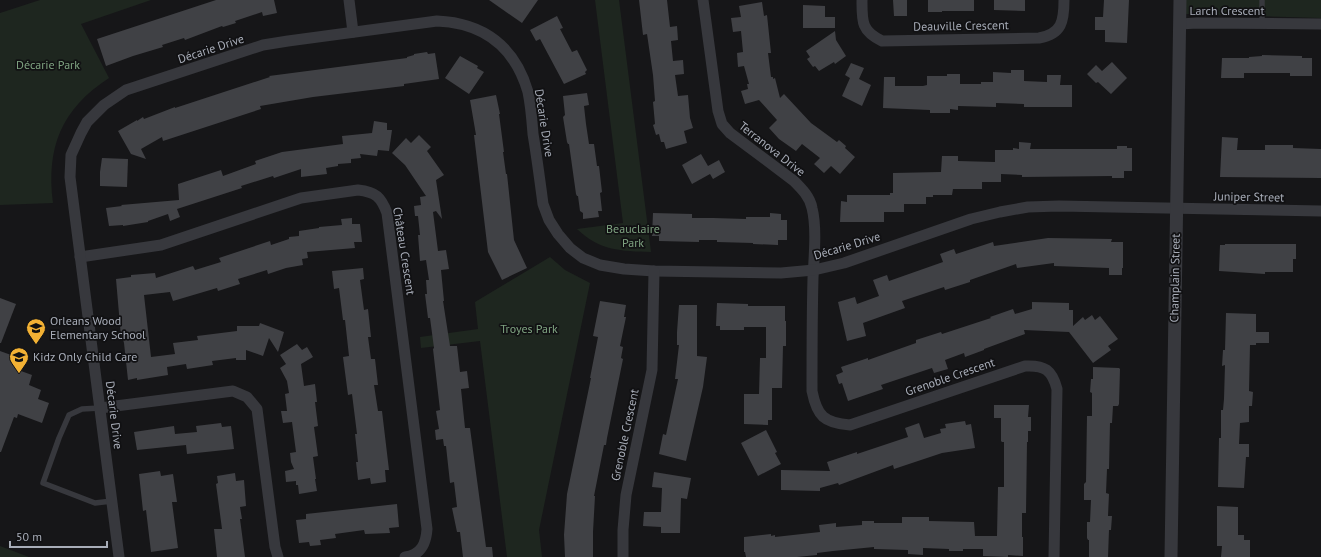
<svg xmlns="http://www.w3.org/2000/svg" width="1321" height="557" font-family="'PT Sans',sans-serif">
<rect width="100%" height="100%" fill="#161618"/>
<g fill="#1e261f">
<path d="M40,0H151L81,24L109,78C61,109 46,148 53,203L0,205V13Z"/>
<path d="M595,0H619L651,252C621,251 600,251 577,229L623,223Z"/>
<path d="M1185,0H1321V18L1185,14Z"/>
<path d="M550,257L565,270L590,283L539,530L542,557H507L480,341L421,348L420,337L478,329L475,302Z"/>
<path d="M0,546L29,557H0Z"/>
</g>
<g fill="#404145">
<path d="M216,0H274L277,13L263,16L262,12L235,21L236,23L223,27L222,26L185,40L184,38L162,45L163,47L133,56L106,66L97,39Z"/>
<path d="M489,0H538L522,23Z"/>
<path d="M639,0H667L670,27L677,26L678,40L671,41L673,61L683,60L684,74L675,75L678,96L688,95L690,118L693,128L684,131L687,143L666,149L664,142H661L659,134L656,135L653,125L655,124L653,102L655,101L653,75L647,34L643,35Z"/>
<path d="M893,0H907V16H894Z"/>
<path d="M928,0H974V11H942V12H928Z"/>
<path d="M994,0H1025V11L994,10Z"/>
<path d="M1104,0H1129L1127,43L1105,42V30H1095V17H1103Z"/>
<path d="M762,2L764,16L767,15L771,53H768L771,77H773V79L775,78L780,98L784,94L811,123L837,142L839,140L846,146L845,148L855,157L840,174L831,166L824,173L814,164L820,158L802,144L796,151L779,139L769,128L777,120L759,100L745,104L741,91L748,89L747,84H749L744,66L738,67L737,53L743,52L741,31L733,32L731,18L741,17L739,6Z"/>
<path d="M803,5L825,6V17H835V28H803Z"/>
<path d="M557,16L563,28L560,29L572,52L577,50L587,70L585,72L586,74L564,84L540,39L536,41L530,30Z"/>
<path d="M835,31L836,40L846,56L835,64L834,62L819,71L815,66L813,67L807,59L810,57L806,51Z"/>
<path d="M427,52L428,54L435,53L439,79L404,84V86L313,97L260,106L261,109L249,113L163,141L162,137L141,149L146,159L131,154L118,131L137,120V121L143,117L144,119L175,107V108L270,77L269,76L407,58V57L414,55V54Z"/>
<path d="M1262,55L1302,56V58H1312V76H1290V73H1244V78H1221L1222,58H1249V57L1262,56Z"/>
<path d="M460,56L478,66L477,68L484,72L469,94L445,78Z"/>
<path d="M1112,62L1127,78L1111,94L1098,82L1096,83L1087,74L1096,65L1102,71Z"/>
<path d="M851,63L864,68L859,79L871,85L862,106L842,96L850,78L845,75Z"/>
<path d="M1011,70H1024V81L1047,82V75H1061L1060,85H1072V107H1024V104L996,103V107L958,106V110L950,109V113H930V110L883,108L884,77H895V86H923L927,85V76H947V74H960V84H981V82H993V72L1011,73Z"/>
<path d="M587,93L589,105L584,106L586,124L589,144H594L597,166H599L602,192L600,193L602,211H598L599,217L583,219V213L580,211L578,196H577L576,194L569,144H568L567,142L563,117L565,115L563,96Z"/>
<path d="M496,95L500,114H499L504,152H503L506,174H507L514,240L527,268L502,280L488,252L474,135H476L470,100Z"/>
<path d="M374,121L387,123V130H392L389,151L378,150L377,156L360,154L361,158L351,159V163L338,164V166L326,168L327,174L301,177V169L274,178L273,176L241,186L242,188L177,209L180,217L170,221L168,214L148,221V222L123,226V225L109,226L106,208L122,206L121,205L179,200L178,184L221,170L223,176L256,164L255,161L282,152L343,144L342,136L372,133Z"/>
<path d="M419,135L431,147L427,151L444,175L436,180L442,219L436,211L433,212L438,251L446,250L449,269L441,270L444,301H443L450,346H457L460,372L467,371L469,388L461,389L465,428H470L486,547H492L493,557H463L460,532H457L452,508L457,507L454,482L450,483L446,446H444L443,439L436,440L435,430L439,429L436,411L440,410L433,349L434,348L430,318H428L425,294H427L426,280H429L426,260L420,261L418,235H420L418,216H415L414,206L421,205L420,197L426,196L405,165L392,153L406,138L411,143Z"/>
<path d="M1222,137L1238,138L1237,150H1265V145H1293V148L1321,149V178L1220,177Z"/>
<path d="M1019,142L1031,143L1030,149H1117V146H1127V148H1132V171H1124V178H1112V176L1022,177V175L1001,174V182H982V189H953L952,195H933V197H926V204H904V212H884V222H840L841,201L847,202V195H890V193H893V173L941,172L942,156H958V161L995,162V150H1013V148L1019,149Z"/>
<path d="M701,154L708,166L719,160L725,172L713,179L710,174L692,184L682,165Z"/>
<path d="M102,158L128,159L127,187L100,186V172Z"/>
<path d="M653,213L692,214V218H713L746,219V217H770V213L781,214V220H787V240H778V245L753,244V243L717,242V240H699V242L659,241V236H652Z"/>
<path d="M352,218V224H360L362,242H354L355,248L307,252L308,258L302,259L303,265L286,268L268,274L267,270L238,279L240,284L218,291L217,288L173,301L170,292L144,295L151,357L175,354L173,343L198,340L197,336L237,331V326H259L260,323L284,332L278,352L269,338L263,356L246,350V360H236V358L212,361L213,365L187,369L186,364L167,367L168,375L137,380V378L128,380L124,343L122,336L121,337L116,279L131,277V275L155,273L156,278L193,266L195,270L221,262L219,258L270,241L271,245L289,239V237L299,236V231L319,228V227L342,225L341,219Z"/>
<path d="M1048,238L1112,239L1111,242H1123V268H1122V275H1109V268L1054,266V263L1017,268L1016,264L970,280V282L945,290L944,287L902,301L905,308L863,323L866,336L847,341L838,302L855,297L857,304L879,296L873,280L887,275L889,281L943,262L940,254L954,249L956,254L993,242L994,246Z"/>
<path d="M1225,244H1296V259H1293V272H1265V274L1219,271L1220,245H1225Z"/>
<path d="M363,268L364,279L360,280L364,310L368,309L371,337H368L371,359H375L378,385H374L378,411H382L389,470H385L386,482L371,484L370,478L358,480L356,462H358L355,434H357L352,394L348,395L343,357L349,356L345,320H343L339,288L334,289L332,271Z"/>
<path d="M0,298L16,304L1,343H0Z"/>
<path d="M600,301L626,305L624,317H626L620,346L623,347L621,358L623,359L607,438L606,445H604L594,496H595L593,532V557H565L564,535L567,494L591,378H590L598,337L593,336Z"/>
<path d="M1032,302L1069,303V310H1073V326L1083,317L1085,320L1092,315L1095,320L1100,316L1118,339L1108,346L1111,350L1093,363L1069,332L1024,330L1025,334L984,349V350L965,357L964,353L945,360L948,369L934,373L932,368L881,385L883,389L848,401L842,383L839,384L836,375L843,372L841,367L868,358V360L916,343V340L941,332L942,334L991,318L990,317L1013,309L1015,314L1032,309Z"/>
<path d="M717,303L748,304V306H785V321H786V346H783L782,388H772V420H768V425L744,424V394H759L760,358H766V327H744V330H720V326H716Z"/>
<path d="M679,305H697V356L707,357L703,387L686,461L659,454L663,434L666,435L678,379H675L679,345H677V332Z"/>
<path d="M1226,313L1256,314V332H1269V343H1256V345H1250L1249,391L1253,392L1252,406H1249V422L1240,423L1239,444H1249V457H1246L1244,488L1218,487L1219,438H1221V410H1223L1224,399L1225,365L1222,366L1223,350H1225Z"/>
<path d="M297,344L302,350L307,347L313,357L301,364L304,386L315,384L317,402H315L318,426L314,427L318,456L313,457L316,479H315L317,491L299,494L298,485H296V481L286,482L285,471L294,469L291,462L290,453L296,452L292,422L283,423L281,411H287L285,394L289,393L287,381L280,368L286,364L280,355Z"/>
<path d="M0,351L25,360L21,371L32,375L29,385L41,390L38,399L49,403L42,423L18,414L17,418L14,417L1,452H0Z"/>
<path d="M1093,367L1119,368L1120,369L1119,404L1118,406H1113L1112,423H1110L1109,469H1107L1106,493L1109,494L1108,516H1112L1111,530H1109L1108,557H1089V540H1088L1087,538V522H1090L1091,500H1084V484L1086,482L1087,416H1092V393L1090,392L1091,379H1093Z"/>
<path d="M994,405H1029L1028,417H1031V431H1028V442H1027L1026,513H1022V537H1023V556L1008,555V557L983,556V549H963V551H949V549L923,548V555L908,554V550L874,549V547L833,551L817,553V555L797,557H746L745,552H744V537L771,534V536L775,535V537L820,532L819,525L836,523V527L862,525V521H874V523H902V517H929V521L974,522L975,536H997L998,487H1004V442H1002L1001,441V418H994Z"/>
<path d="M965,421L966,425L971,424L975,448L942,453L894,469L893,465L839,485L838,483L820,488V491L781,490V470L830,471L827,462L857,452V454L908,437L905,428L919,423L924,438L941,433L940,429L946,428L945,424Z"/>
<path d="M221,423L222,427L231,426L234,449L187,454L186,445L137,450L134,432L174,426L175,434L197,432L196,426Z"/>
<path d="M766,430L777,452L775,453L781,464L758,476L741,443Z"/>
<path d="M160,471L161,476L173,474L177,502H172L178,548L151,552L146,510L143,511L139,474Z"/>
<path d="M654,472L691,478L687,499L681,498L680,533H661V527L643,526L644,512H661L662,488L652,487Z"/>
<path d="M235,473L236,481L244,480L246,506L240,507L242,519H240L245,557H217L214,529H222L216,484L218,483L217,476Z"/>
<path d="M397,504L399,527L389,528L390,533L365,534L364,530L335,534L336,538L320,540L321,545L310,546L309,542L299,543L296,520L306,519V514Z"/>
<path d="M1217,506L1238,507V535H1244V540H1250V557H1221L1222,546H1217Z"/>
</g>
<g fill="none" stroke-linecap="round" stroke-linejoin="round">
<g stroke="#37383d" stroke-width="5.5">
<path d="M1262,0V24"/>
<path d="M100,408L82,409L69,415L59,438L43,483L95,503L112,501"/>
</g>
<g stroke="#37383d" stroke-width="11">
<path d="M349,0L353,32"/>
<path d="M703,0L718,111L722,124L730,133L794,181C802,189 810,197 812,208C817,228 814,257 813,278C812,315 812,353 812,391C817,416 824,423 850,425L1025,366C1045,365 1052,370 1057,389L1054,557"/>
<path d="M862,0C862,21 861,31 882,41L1039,38C1062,34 1064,21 1064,0"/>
<path d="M1180,24L1197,23L1321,24"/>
<path d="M80,257L161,245L301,198L358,190C376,192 381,197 387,213L427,529C426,544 421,555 405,557"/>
<path d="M100,408L233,391L247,397L257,409L275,547L278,557"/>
<path d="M119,557L70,177L71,155L81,133L87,122L104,105L126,90L263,45L288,41L437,21C484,23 515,47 528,92C531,106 532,121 533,134C537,158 540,181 543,204L549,220L558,234L570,248L583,258L600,265L624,269L654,271L781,273L814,270L844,263L971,219L1000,212L1028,207L1059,206L1321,211"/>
<path d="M623,557V530L626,495L652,370L654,271"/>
</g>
<path stroke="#37383d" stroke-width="13" d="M1171,557L1180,0"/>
</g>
<defs>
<symbol id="school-pin" viewBox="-11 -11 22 30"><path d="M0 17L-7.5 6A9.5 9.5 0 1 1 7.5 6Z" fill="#f2b134" stroke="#111113"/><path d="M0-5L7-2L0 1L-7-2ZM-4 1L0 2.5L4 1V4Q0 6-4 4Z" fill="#111"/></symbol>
</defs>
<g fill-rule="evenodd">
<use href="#school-pin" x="25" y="317" width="22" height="30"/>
<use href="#school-pin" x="8" y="346" width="22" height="30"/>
</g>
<g text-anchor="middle" stroke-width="3.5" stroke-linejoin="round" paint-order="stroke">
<g font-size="12" fill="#a8adb8" stroke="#111113">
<text x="1227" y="15">Larch Crescent</text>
<text transform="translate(961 26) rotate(-1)" y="4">Deauville Crescent</text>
<text transform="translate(211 49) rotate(-18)" y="4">Décarie Drive</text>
<text transform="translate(544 123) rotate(81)" y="4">Décarie Drive</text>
<text transform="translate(772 149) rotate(38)" y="4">Terranova Drive</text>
<text transform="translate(1249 197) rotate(1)" y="4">Juniper Street</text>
<text transform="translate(847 246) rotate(-17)" y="4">Décarie Drive</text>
<text transform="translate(404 251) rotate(81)" y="4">Château Crescent</text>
<text transform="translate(1175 278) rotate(-89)" y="4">Champlain Street</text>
<text transform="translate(950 377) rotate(-19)" y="4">Grenoble Crescent</text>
<text transform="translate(114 415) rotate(83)" y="4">Décarie Drive</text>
<text transform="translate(625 435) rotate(-78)" y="4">Grenoble Crescent</text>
</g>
<g font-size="12" fill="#7fa381" stroke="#111113">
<text x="48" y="69">Décarie Park</text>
<text x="633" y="233">Beauclaire<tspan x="633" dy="14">Park</tspan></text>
<text x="529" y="333">Troyes Park</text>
</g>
<g font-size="12" fill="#a8adb8" stroke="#111113" text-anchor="start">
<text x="50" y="325">Orleans Wood<tspan x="50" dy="14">Elementary School</tspan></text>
<text x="33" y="361">Kidz Only Child Care</text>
</g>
</g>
<path d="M10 541v6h97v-6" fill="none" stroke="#a8adb8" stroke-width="2"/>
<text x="16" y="541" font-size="12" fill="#a8adb8" stroke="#111113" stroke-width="3" paint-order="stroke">50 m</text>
</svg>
